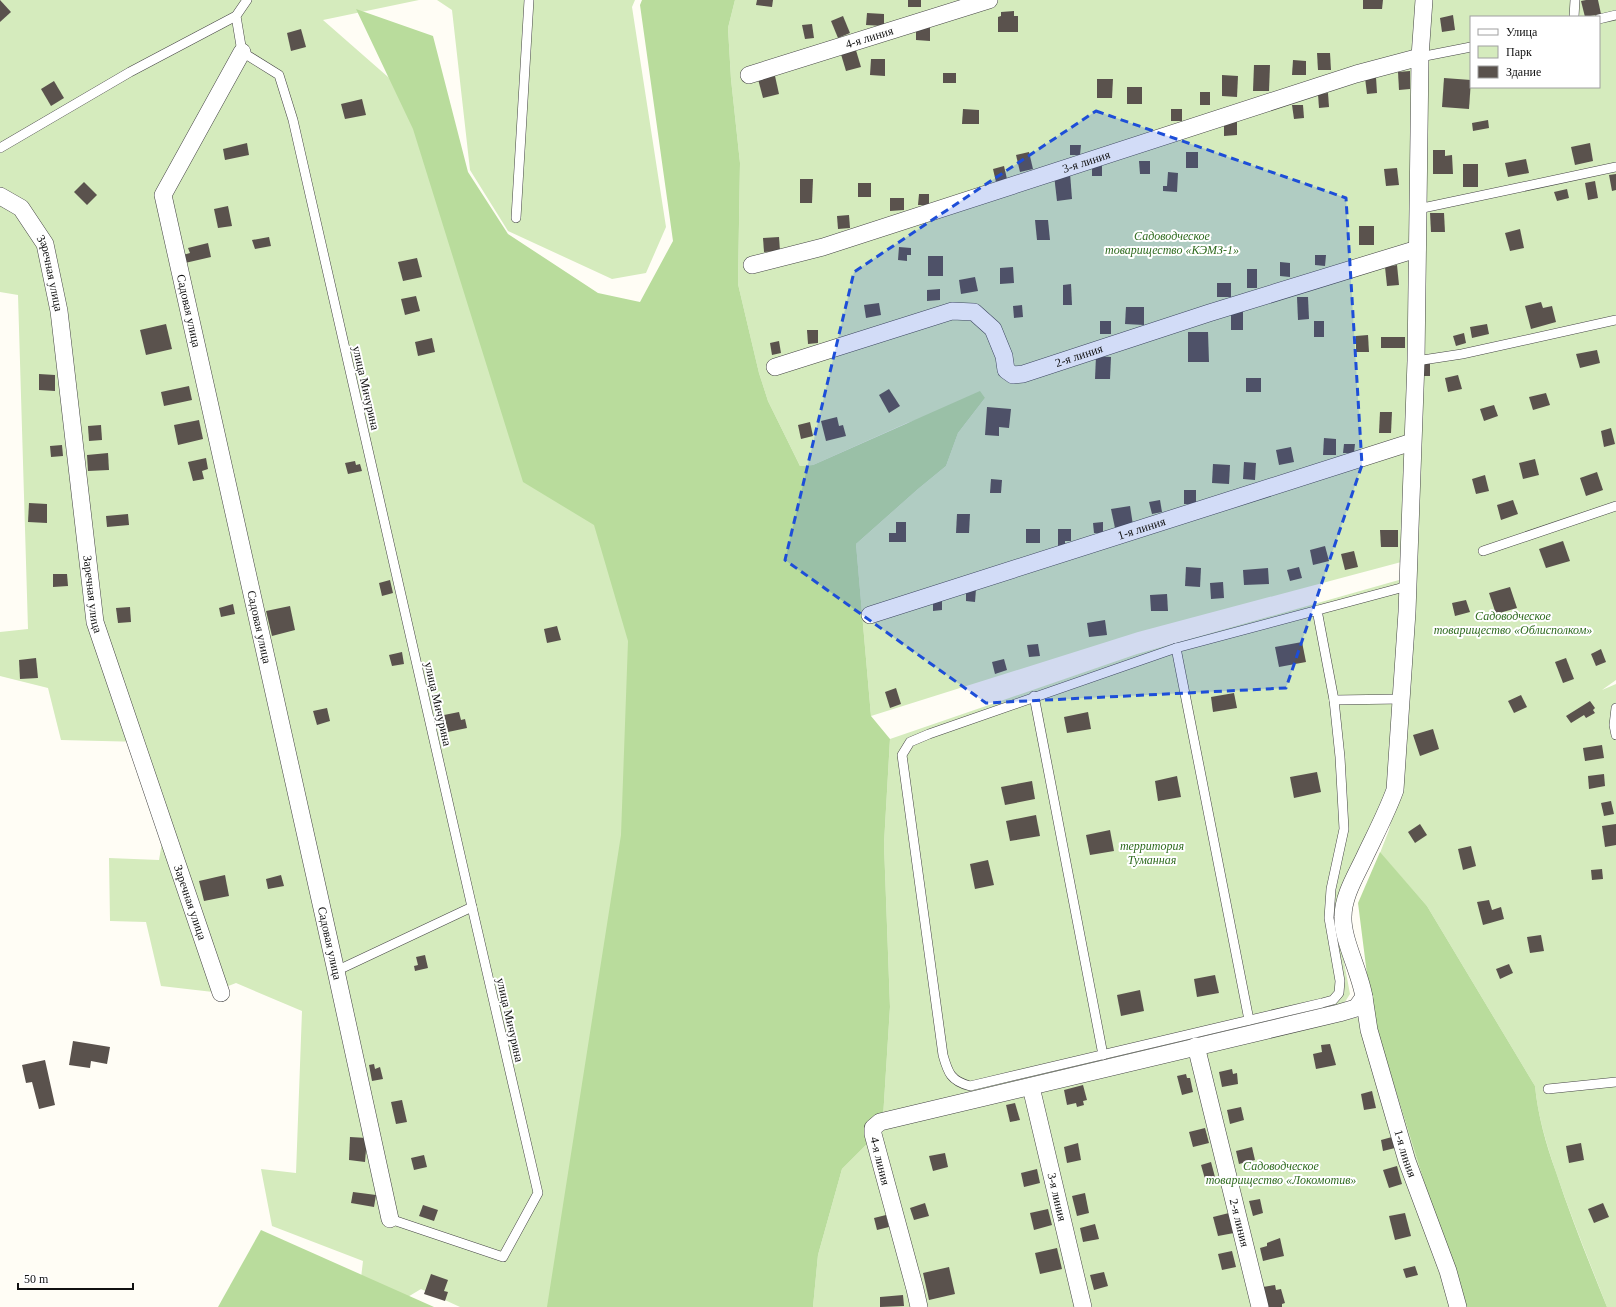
<svg xmlns="http://www.w3.org/2000/svg" width="1616" height="1307" font-family="Georgia,serif">
<rect width="100%" height="100%" fill="#fffdf5"/>
<g fill="#d5ebbd">
<path d="M0,0H419L323,20L428,112L611,520L638,641L584,1307H460L421,1289L391,1307L361,1278L363,1261L272,1226L261,1169L296,1173L302,1011L236,983L213,992L161,986L146,922L110,921L109,858L159,860L167,813L143,742L61,740L48,688L0,676V632L28,629L18,295L0,292Z"/>
<path d="M437,0H635L632,7L666,227L646,273L612,279L508,231L470,170L452,10Z"/>
<path d="M735,0H1422L1405,561L1138,632L871,716L856,544L918,489L946,466L958,433L985,398L907,423L813,465L800,466L768,401L759,373L738,284L740,163L731,79L728,28Z"/>
<path d="M1429,0H1616V12L1592,17H1471V43L1425,51Z"/>
<path d="M1616,19V680L1602,690L1616,684V1307H1607C1590,1263 1572,1220 1557,1175C1547,1146 1538,1117 1535,1086L1427,906L1380,853L1389,830L1401,778L1425,60L1471,50V87H1599V23Z"/>
<path d="M1406,578L1392,781L1335,913L1350,994L1343,1005L883,1118L890,1007L884,844L890,739L1137,654Z"/>
<path d="M1372,1014L1463,1307H813L818,1255L842,1169L885,1126Z"/>
</g>
<g fill="#b9dc9c">
<path d="M642,0H735L728,28L731,79L740,163L738,284L759,373L768,401L800,466L813,465L980,391L985,398L958,433L946,466L918,489L856,544L871,716L890,739L884,844L890,1007L883,1118L885,1126L842,1169L818,1255L813,1307H547L621,835L628,641L594,525L523,482L413,129L356,9L433,36L468,172L508,234L598,293L640,302L673,241L640,5Z"/>
<path d="M1380,852L1427,906L1535,1086C1538,1116 1546,1144 1556,1172C1571,1218 1589,1262 1607,1307H1463L1372,1014L1358,903Z"/>
<path d="M261,1230L434,1307H218Z"/>
</g>
<g fill="#5a524d">
<path d="M0,0L11,12L0,22Z"/>
<path d="M757,0H773L772,7L756,5Z"/>
<rect x="908" y="0" width="13" height="7"/>
<path d="M1363,0H1383L1382,9H1363Z"/>
<path d="M1586,0H1598L1601,14L1585,17L1581,1Z"/>
<path d="M1014,11V16H1018V32H998V17L1001,16V12Z"/>
<path d="M867,13L884,14V26L866,25Z"/>
<path d="M1453,15L1455,30L1442,32L1440,18Z"/>
<path d="M843,16L850,33L838,38L831,21Z"/>
<path d="M812,24L814,38L805,39L802,25Z"/>
<path d="M916,26L930,27V41L916,40Z"/>
<path d="M301,29L306,47L291,51L287,33Z"/>
<path d="M855,47L861,67L846,71L840,51Z"/>
<path d="M1317,53H1330L1331,70H1318Z"/>
<path d="M871,59H885V76L870,75Z"/>
<path d="M1293,60L1306,61V75H1292Z"/>
<path d="M1254,65H1270L1269,91H1253Z"/>
<path d="M1410,71V89L1399,90L1398,72Z"/>
<rect x="943" y="73" width="13" height="10"/>
<path d="M1222,75L1238,76L1237,97L1222,96Z"/>
<path d="M775,76L779,94L763,98L758,79Z"/>
<path d="M1376,77L1377,93L1367,94L1365,78Z"/>
<path d="M1444,78L1471,80L1469,109L1442,107Z"/>
<path d="M1097,79H1113L1112,98H1097Z"/>
<path d="M54,81L64,98L51,106L41,89Z"/>
<rect x="1127" y="87" width="15" height="17"/>
<rect x="1200" y="92" width="10" height="13"/>
<path d="M1328,93L1329,107L1319,108L1318,94Z"/>
<path d="M362,99L366,115L345,119L341,104Z"/>
<path d="M1292,105H1303L1304,118L1294,119Z"/>
<path d="M963,109L979,110V124H962Z"/>
<rect x="1171" y="109" width="11" height="12"/>
<path d="M1488,120L1489,128L1473,131L1472,123Z"/>
<path d="M1224,122H1237V135L1224,136Z"/>
<path d="M247,143L249,155L225,160L223,149Z"/>
<path d="M1590,143L1593,161L1575,165L1571,147Z"/>
<path d="M1070,145H1081L1080,155H1070Z"/>
<path d="M1433,150H1445V156L1452,155L1453,174H1433Z"/>
<path d="M1029,152L1033,169L1020,172L1016,155Z"/>
<rect x="1186" y="152" width="12" height="16"/>
<path d="M1526,159L1529,173L1508,177L1505,163Z"/>
<path d="M1139,161H1150V174H1140Z"/>
<rect x="1092" y="164" width="10" height="12"/>
<rect x="1463" y="164" width="15" height="23"/>
<path d="M1004,166L1007,179L996,182L993,169Z"/>
<path d="M1397,168L1399,185L1386,186L1384,169Z"/>
<path d="M1168,172L1178,173L1177,192L1163,191V186H1167Z"/>
<path d="M1070,173L1072,199L1057,201L1054,175Z"/>
<path d="M1616,174V190L1612,191L1609,175Z"/>
<path d="M800,179H813L812,203H800Z"/>
<path d="M1595,181L1598,198L1588,200L1585,183Z"/>
<path d="M84,182L97,195L87,205L74,192Z"/>
<rect x="858" y="183" width="13" height="14"/>
<path d="M1567,189L1569,198L1557,201L1554,192Z"/>
<path d="M919,194H929V205H918Z"/>
<path d="M890,198H904V210L890,211Z"/>
<path d="M228,206L232,226L218,228L214,209Z"/>
<path d="M1430,213H1444L1445,232H1431Z"/>
<path d="M849,215L850,228L838,229L837,216Z"/>
<path d="M1035,220H1048L1050,240H1037Z"/>
<rect x="1359" y="226" width="15" height="19"/>
<path d="M1520,229L1524,248L1510,251L1505,233Z"/>
<path d="M269,237L271,246L255,249L252,240Z"/>
<path d="M779,237L780,251L764,252L763,238Z"/>
<path d="M208,243L211,257L185,263L183,255L190,253L188,248Z"/>
<path d="M899,247L911,248V255H907V261L898,260Z"/>
<path d="M1315,255H1326L1325,266L1315,265Z"/>
<rect x="928" y="256" width="15" height="20"/>
<path d="M417,258L422,277L403,281L398,262Z"/>
<path d="M1280,262L1290,263V277L1280,276Z"/>
<path d="M1397,265L1399,285L1387,286L1385,267Z"/>
<path d="M1013,267L1014,283L1000,284V268Z"/>
<rect x="1247" y="269" width="10" height="19"/>
<path d="M975,277L978,291L961,294L959,280Z"/>
<rect x="1217" y="283" width="14" height="14"/>
<path d="M1071,284L1072,305H1063V285Z"/>
<path d="M940,289V300L927,301V290Z"/>
<path d="M416,296L420,311L405,315L401,299Z"/>
<path d="M1297,297H1308L1309,319L1298,320Z"/>
<path d="M1541,302L1543,308L1552,306L1556,322L1531,329L1525,306Z"/>
<path d="M879,303L881,315L866,318L864,305Z"/>
<path d="M1022,305L1023,317L1014,318L1013,306Z"/>
<path d="M1126,307H1144V325L1125,324Z"/>
<rect x="1231" y="311" width="12" height="19"/>
<rect x="1100" y="321" width="11" height="13"/>
<rect x="1314" y="321" width="10" height="16"/>
<path d="M166,324L172,349L146,355L140,330Z"/>
<path d="M1487,324L1489,334L1472,338L1470,327Z"/>
<path d="M807,330H818V343L808,344Z"/>
<path d="M1188,332H1208L1209,362H1188Z"/>
<path d="M1464,333L1466,343L1456,346L1453,336Z"/>
<path d="M1368,335L1369,352H1356V336Z"/>
<rect x="1381" y="337" width="24" height="11"/>
<path d="M432,338L435,352L418,356L415,342Z"/>
<path d="M779,341L781,353L772,355L770,343Z"/>
<path d="M1597,350L1600,363L1580,368L1576,354Z"/>
<path d="M1096,356L1111,357L1110,379H1095Z"/>
<rect x="1421" y="363" width="9" height="13"/>
<path d="M39,374L55,375V391L39,390Z"/>
<path d="M1458,375L1462,389L1448,392L1445,378Z"/>
<rect x="1246" y="378" width="15" height="14"/>
<path d="M189,386L192,400L164,406L161,392Z"/>
<path d="M889,389L900,406L889,413L879,395Z"/>
<path d="M1546,393L1550,405L1533,410L1529,397Z"/>
<path d="M1494,405L1498,416L1484,421L1480,409Z"/>
<path d="M987,407L1011,409L1009,428L999,427V436L985,435Z"/>
<path d="M1380,412H1392L1391,433H1379Z"/>
<path d="M837,417L839,426L843,425L846,436L826,441L821,421Z"/>
<path d="M199,420L203,439L178,445L174,425Z"/>
<path d="M810,422L813,436L801,439L798,425Z"/>
<path d="M101,425L102,440L89,441L88,426Z"/>
<path d="M1611,428L1615,444L1604,447L1601,431Z"/>
<path d="M1324,438L1336,439V455H1323Z"/>
<path d="M1344,444H1355L1354,453H1343Z"/>
<path d="M62,445L63,456L51,457L50,446Z"/>
<path d="M1291,447L1294,462L1279,465L1276,450Z"/>
<path d="M108,453L109,470L88,471L87,455Z"/>
<path d="M206,458L208,469L202,471L204,479L193,481L188,462Z"/>
<path d="M1535,459L1539,475L1523,479L1519,463Z"/>
<path d="M355,461L356,465L360,464L362,471L348,474L345,463Z"/>
<path d="M1244,462L1256,463L1255,480L1243,479Z"/>
<path d="M1213,464L1230,465L1229,484L1212,483Z"/>
<path d="M1597,472L1603,490L1586,496L1580,478Z"/>
<path d="M1485,475L1489,491L1476,494L1472,479Z"/>
<path d="M991,479L1002,480L1001,493H990Z"/>
<rect x="1184" y="490" width="12" height="14"/>
<path d="M1160,500L1162,512L1152,514L1149,502Z"/>
<path d="M1513,500L1518,514L1501,520L1497,505Z"/>
<path d="M29,503L47,504V523L28,522Z"/>
<path d="M1130,506L1133,525L1115,528L1111,509Z"/>
<path d="M128,514L129,525L107,527L106,516Z"/>
<path d="M957,514H970L969,533H956Z"/>
<path d="M896,522H906V542H889V533H896Z"/>
<path d="M1103,522V533H1094L1093,523Z"/>
<rect x="1026" y="529" width="14" height="14"/>
<path d="M1058,529H1071V541H1065V546H1058Z"/>
<path d="M1380,530H1398V547H1381Z"/>
<path d="M1563,541L1570,561L1546,568L1539,549Z"/>
<path d="M1325,546L1329,561L1313,565L1310,550Z"/>
<path d="M1354,551L1358,567L1345,570L1341,554Z"/>
<path d="M1186,567L1201,568L1200,587L1185,586Z"/>
<path d="M1299,567L1302,578L1290,581L1287,570Z"/>
<path d="M1268,568L1269,584L1244,585L1243,570Z"/>
<path d="M53,574H67L68,586L53,587Z"/>
<path d="M390,580L393,593L382,596L379,583Z"/>
<path d="M1223,582L1224,598L1211,599L1210,583Z"/>
<path d="M1510,587L1517,608L1496,614L1489,593Z"/>
<path d="M966,589H976L975,602L966,601Z"/>
<path d="M1167,594L1168,611H1151L1150,595Z"/>
<path d="M933,599H942V610L933,611Z"/>
<path d="M1466,600L1470,612L1455,616L1452,603Z"/>
<path d="M233,604L235,614L221,617L219,608Z"/>
<path d="M290,606L295,630L272,636L266,611Z"/>
<path d="M130,607L131,622L118,623L116,608Z"/>
<path d="M1105,620L1107,635L1089,637L1087,623Z"/>
<path d="M557,626L561,640L547,643L544,629Z"/>
<path d="M1302,642L1306,662L1279,667L1275,647Z"/>
<path d="M1038,644L1040,656L1029,657L1027,645Z"/>
<path d="M1601,649L1606,662L1596,666L1591,654Z"/>
<path d="M402,652L404,664L392,666L389,655Z"/>
<path d="M36,658L38,678L20,679L19,660Z"/>
<path d="M1566,658L1574,679L1563,683L1555,662Z"/>
<path d="M1004,659L1007,670L995,674L992,662Z"/>
<path d="M896,688L901,704L890,708L885,692Z"/>
<path d="M1234,693L1237,708L1213,712L1211,697Z"/>
<path d="M1521,695L1527,707L1514,713L1508,701Z"/>
<path d="M1590,701L1595,708L1593,710L1595,713L1586,718L1584,715L1571,723L1566,716Z"/>
<path d="M327,708L330,721L317,725L313,711Z"/>
<path d="M459,712L461,720L465,719L467,728L448,732L444,715Z"/>
<path d="M1088,712L1091,729L1067,733L1064,717Z"/>
<path d="M1433,729L1439,749L1420,756L1413,735Z"/>
<path d="M1602,745L1604,758L1585,761L1583,748Z"/>
<path d="M1317,772L1321,792L1294,798L1290,777Z"/>
<path d="M1604,774L1605,786L1589,789L1588,776Z"/>
<path d="M1177,776L1181,797L1158,801L1155,781Z"/>
<path d="M1032,781L1035,799L1005,805L1001,787Z"/>
<path d="M1611,801L1614,814L1604,816L1601,803Z"/>
<path d="M1036,815L1040,836L1010,841L1006,821Z"/>
<path d="M1420,824L1427,835L1415,843L1408,832Z"/>
<path d="M1616,824V845L1605,847L1602,826Z"/>
<path d="M1110,830L1114,851L1090,855L1086,835Z"/>
<path d="M1471,846L1476,866L1463,870L1458,849Z"/>
<path d="M988,860L994,885L975,889L970,864Z"/>
<path d="M1602,869L1603,879L1592,880L1591,870Z"/>
<path d="M225,875L229,896L204,901L199,881Z"/>
<path d="M281,875L284,886L268,889L266,879Z"/>
<path d="M1489,900L1492,910L1501,907L1504,919L1483,925L1477,902Z"/>
<path d="M1541,935L1544,951L1530,953L1527,937Z"/>
<path d="M425,955L428,968L415,971L414,966L418,965L416,957Z"/>
<path d="M1509,964L1513,973L1500,979L1496,969Z"/>
<path d="M1215,975L1219,993L1197,997L1194,979Z"/>
<path d="M1140,990L1144,1011L1121,1016L1117,995Z"/>
<path d="M73,1041L110,1047L107,1064L91,1061L90,1068L69,1065Z"/>
<path d="M1330,1044L1336,1065L1316,1069L1313,1054L1322,1052L1321,1045Z"/>
<path d="M45,1060L55,1105L39,1109L32,1082L26,1083L22,1065Z"/>
<path d="M374,1064L375,1069L380,1067L383,1079L372,1081L369,1065Z"/>
<path d="M1232,1069L1233,1074L1237,1073L1238,1084L1222,1087L1219,1072Z"/>
<path d="M1186,1074L1187,1078H1190L1193,1092L1182,1095L1177,1076Z"/>
<path d="M1083,1085L1087,1100L1083,1101L1084,1105L1077,1107L1076,1103L1067,1105L1064,1090Z"/>
<path d="M1372,1091L1376,1108L1364,1110L1361,1094Z"/>
<path d="M402,1100L407,1122L396,1124L391,1102Z"/>
<path d="M1015,1103L1020,1120L1010,1122L1006,1105Z"/>
<path d="M1241,1107L1244,1120L1230,1124L1227,1110Z"/>
<path d="M1205,1128L1209,1143L1193,1147L1189,1132Z"/>
<path d="M350,1137L367,1138L365,1162L349,1160Z"/>
<path d="M1392,1137L1395,1148L1383,1151L1381,1140Z"/>
<path d="M1078,1143L1081,1160L1067,1163L1064,1147Z"/>
<path d="M1581,1143L1584,1160L1569,1163L1566,1146Z"/>
<path d="M1252,1147L1255,1160L1239,1164L1236,1151Z"/>
<path d="M945,1153L948,1167L933,1171L929,1156Z"/>
<path d="M424,1155L427,1167L414,1170L411,1158Z"/>
<path d="M1211,1162L1215,1177L1205,1179L1201,1165Z"/>
<path d="M1397,1166L1402,1184L1389,1188L1383,1170Z"/>
<path d="M1037,1169L1040,1183L1024,1187L1021,1173Z"/>
<path d="M353,1192L376,1195L374,1207L351,1203Z"/>
<path d="M1085,1193L1089,1213L1077,1216L1072,1196Z"/>
<path d="M1260,1199L1263,1213L1253,1216L1249,1201Z"/>
<path d="M925,1203L929,1216L914,1220L910,1208Z"/>
<path d="M1603,1203L1609,1217L1594,1223L1588,1209Z"/>
<path d="M423,1205L438,1210L434,1221L419,1216Z"/>
<path d="M1048,1209L1052,1225L1034,1230L1030,1213Z"/>
<path d="M1229,1213L1234,1233L1218,1236L1213,1217Z"/>
<path d="M1405,1213L1411,1236L1395,1240L1389,1216Z"/>
<path d="M886,1215L889,1227L877,1230L874,1218Z"/>
<path d="M1095,1224L1099,1239L1083,1242L1080,1228Z"/>
<path d="M1280,1238L1284,1256L1263,1261L1260,1248L1267,1246V1243Z"/>
<path d="M1057,1248L1062,1269L1040,1274L1035,1253Z"/>
<path d="M1232,1251L1236,1267L1222,1270L1218,1254Z"/>
<path d="M1415,1266L1418,1275L1406,1278L1403,1269Z"/>
<path d="M949,1267L955,1294L929,1300L923,1273Z"/>
<path d="M1104,1272L1108,1286L1094,1290L1090,1275Z"/>
<path d="M431,1274L448,1280L444,1291L448,1292L445,1301L424,1294Z"/>
<path d="M1275,1285L1276,1290L1281,1289L1285,1303L1282,1304V1307H1268L1263,1287Z"/>
<path d="M903,1295L904,1306L880,1307V1297Z"/>
</g>
<g fill="none" stroke-linecap="round" stroke-linejoin="round">
<defs>
<g id="service">
<path d="M247,0L236,16L242,52L279,75L293,120L472,907L538,1193L503,1257L390,1219"/>
<path d="M1574,17L1575,0"/>
<path d="M1599,19L1616,15"/>
<path d="M1420,57L1471,47"/>
<path d="M0,148L130,72L236,16"/>
<path d="M1418,209L1616,167"/>
<path d="M516,218L529,0"/>
<path d="M1416,361L1462,354L1616,320"/>
<path d="M1483,551L1616,506"/>
<path d="M1317,610L1334,700L1340,757L1344,829L1331,889L1329,918L1340,981L1339,993L1333,1000L1322,1003L970,1086C951,1081 948,1073 943,1055L902,755L910,742L929,734L1176,648L1408,586"/>
<path d="M1176,648L1249,1020"/>
<path d="M1034,696L1103,1055"/>
<path d="M1334,700L1401,699"/>
<path d="M1616,708L1614,725L1616,735"/>
<path d="M336,971L472,907"/>
<path d="M1548,1089L1616,1082"/>
</g>
<g id="minor">
<path id="s1" d="M242,52L163,195L336,971L390,1219"/>
<path id="s2" d="M749,75L989,0"/>
<path id="s3" d="M0,196L21,208L45,244L59,311L95,622L221,993"/>
<path id="s4" d="M752,265L823,247L1356,74L1420,57"/>
<path id="s5" d="M775,367L952,311L974,312L993,329L1004,356L1006,370L1013,375L1023,374L1209,313L1417,249"/>
<path id="s6" d="M870,615L1412,442"/>
<path id="s7" d="M1364,997L1369,1030L1407,1161L1448,1271L1458,1307"/>
<path id="s8" d="M1196,1046L1260,1307"/>
<path id="s9" d="M1031,1087L1083,1307"/>
<path d="M919,1307L915,1289L873,1134V1128L880,1122L1339,1013L1356,1008L1364,997C1360,972 1342,939 1343,917C1343,895 1357,874 1366,854C1376,833 1387,812 1395,790L1407,612L1416,361L1420,57L1424,0"/>
</g>
</defs>
<use href="#service" stroke="#444" stroke-width="10"/>
<use href="#minor" stroke="#444" stroke-width="18"/>
<use href="#service" stroke="#fff" stroke-width="9"/>
<use href="#minor" stroke="#fff" stroke-width="17"/>
</g>
<path fill="#1d4ed8" fill-opacity="0.2" stroke="#1d4ed8" stroke-width="3" stroke-dasharray="8 5" stroke-linejoin="round" d="M1096,111L1346,198L1362,465L1286,688L986,703L785,560L854,272Z"/>
<g text-anchor="middle" stroke-width="4" stroke-linejoin="round" paint-order="stroke">
<g font-size="12" fill="#111" stroke="#fff">
<text dy="4" stroke="none"><textPath href="#s2" startOffset="126">4-я линия</textPath></text>
<text dy="4" stroke="none"><textPath href="#s4" startOffset="350">3-я линия</textPath></text>
<text dy="4" stroke="none"><textPath href="#s3" startOffset="97">Заречная улица</textPath></text>
<text dy="4" stroke="none"><textPath href="#s1" startOffset="282">Садовая улица</textPath></text>
<text dy="4" stroke="none"><textPath href="#s5" startOffset="354">2-я линия</textPath></text>
<text transform="translate(366 388) rotate(77)" y="4">улица Мичурина</text>
<text dy="4" stroke="none"><textPath href="#s6" startOffset="285">1-я линия</textPath></text>
<text dy="4" stroke="none"><textPath href="#s3" startOffset="421">Заречная улица</textPath></text>
<text dy="4" stroke="none"><textPath href="#s1" startOffset="606">Садовая улица</textPath></text>
<text transform="translate(438 704) rotate(77)" y="4">улица Мичурина</text>
<text dy="4" stroke="none"><textPath href="#s3" startOffset="745">Заречная улица</textPath></text>
<text dy="4" stroke="none"><textPath href="#s1" startOffset="930">Садовая улица</textPath></text>
<text transform="translate(510 1020) rotate(77)" y="4">улица Мичурина</text>
<text dy="4" stroke="none"><textPath href="#s7" startOffset="162">1-я линия</textPath></text>
<text transform="translate(880 1161) rotate(76)" y="4">4-я линия</text>
<text dy="4" stroke="none"><textPath href="#s9" startOffset="113">3-я линия</textPath></text>
<text dy="4" stroke="none"><textPath href="#s8" startOffset="182">2-я линия</textPath></text>
</g>
<g font-size="12" font-style="italic" fill="#2f6b1f" stroke="#fff">
<text x="1172" y="240">Садоводческое<tspan x="1172" dy="14">товарищество «КЭМЗ-1»</tspan></text>
<text x="1513" y="620">Садоводческое<tspan x="1513" dy="14">товарищество «Облисполком»</tspan></text>
<text x="1152" y="850">территория<tspan x="1152" dy="14">Туманная</tspan></text>
<text x="1281" y="1170">Садоводческое<tspan x="1281" dy="14">товарищество «Локомотив»</tspan></text>
</g>
</g>
<rect x="1470" y="16" width="130" height="72" fill="#ffffff" stroke="#a0a0a0"/>
<rect x="1478" y="29" width="20" height="6" fill="#ffffff" stroke="#a0a0a0"/>
<text x="1506" y="36" font-size="12" fill="#111111">Улица</text>
<rect x="1478" y="46" width="20" height="12" fill="#d5ebbd" stroke="#a0a0a0"/>
<text x="1506" y="56" font-size="12" fill="#111111">Парк</text>
<rect x="1478" y="66" width="20" height="12" fill="#5a524d" stroke="#a0a0a0"/>
<text x="1506" y="76" font-size="12" fill="#111111">Здание</text>
<path d="M18 1283v6h115v-6" fill="none" stroke="#111111" stroke-width="2"/>
<text x="24" y="1283" font-size="12" fill="#111111" stroke="#ffffff" stroke-width="3" paint-order="stroke">50 m</text>
</svg>
